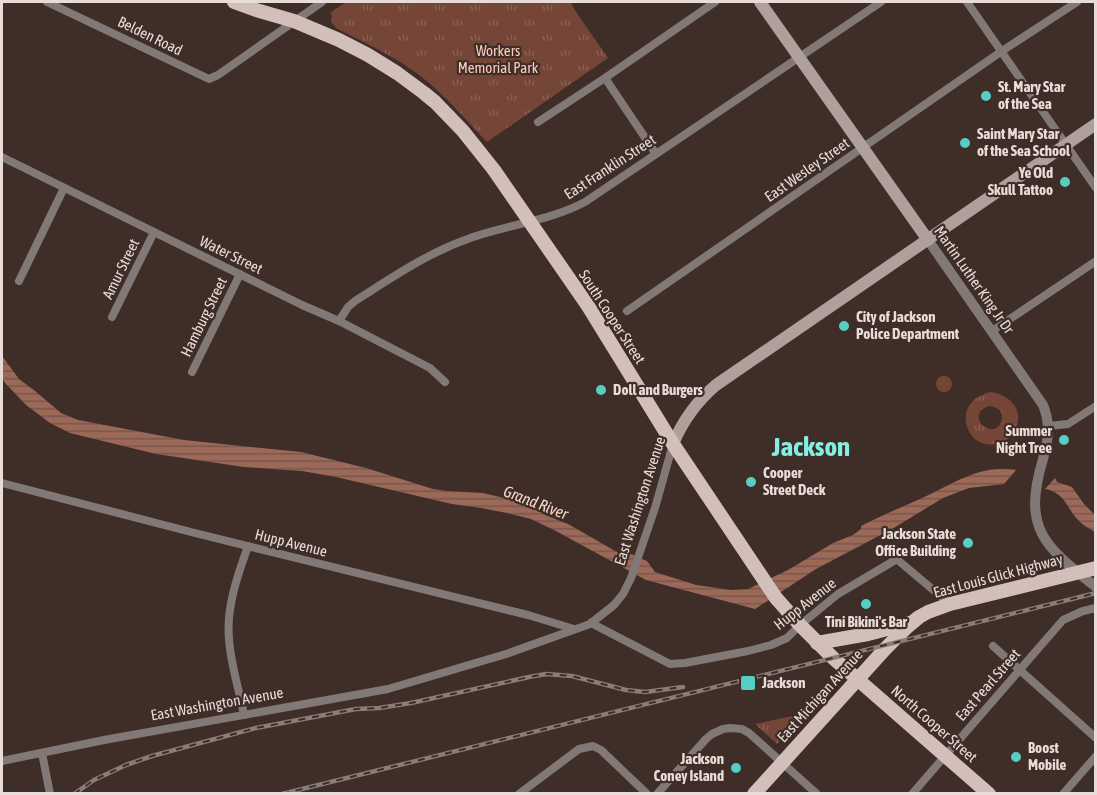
<svg xmlns="http://www.w3.org/2000/svg" width="1097" height="795" font-family="'Asap Condensed',sans-serif">
<defs>
<pattern id="grass-tufts" width="24" height="20" patternUnits="userSpaceOnUse" patternTransform="scale(1.5)"><rect width="24" height="20" fill="#754537"/><path d="M3 7l-1-3M5 7V3M7 7l1-3M15 17l-1-3M17 17v-4M19 17l1-3" fill="none" stroke="#895f53"/></pattern>
<pattern id="water-rules" width="6" height="5" patternUnits="userSpaceOnUse" patternTransform="scale(1.5)"><rect width="6" height="5" fill="#9c6858"/><path d="M0 2.5h6" fill="none" stroke="#75574e"/></pattern>
</defs>
<rect width="100%" height="100%" fill="#3f2d28"/>
<g fill="url(#grass-tufts)" fill-rule="evenodd">
<path d="M346,2H571L574,9L608,58L487,142C468,122 449,100 428,82C401,59 367,44 336,28L331,22L332,15L330,13Z"/>
<circle cx="944" cy="384" r="8"/>
<path d="M991,392C1011,395 1026,412 1014,432C1011,437 1006,441 999,443C966,454 948,401 991,392ZM989,406C998,407 1005,412 1001,422C993,442 963,415 989,406Z"/>
<path d="M797,715L799,719L777,744L755,724Z"/>
</g>
<g fill="url(#water-rules)">
<path d="M2,356L19,379L35,391L61,413L78,420L184,440L301,452L366,468L433,489L447,491L483,493L508,499L532,507L545,515L568,524L624,556L631,554L647,561L655,572L696,585L731,590L748,589L788,570L833,543L853,535L861,529V526C880,516 900,508 920,499C951,485 981,463 1016,470L1004,484L969,488L943,498L892,529L816,569L755,609L646,580L554,530L531,519L507,513L481,508L452,504L336,477L302,471L244,467L156,454L70,433L50,423L26,405L5,383L2,378Z"/>
<path d="M1055,478L1057,482L1072,487L1084,504L1095,515V532C1090,529 1084,526 1079,521C1066,508 1066,493 1045,489Z"/>
</g>
<g fill="none" stroke-linecap="round" stroke-linejoin="round">
<g stroke="#827976" stroke-width="8">
<path d="M47,2L209,79L218,75L322,2"/>
<path d="M967,2L1096,188"/>
<path d="M605,78L656,154"/>
<path d="M538,122L605,78L715,2"/>
<path d="M2,157L302,305L339,321L430,368L445,382"/>
<path d="M19,281L64,188"/>
<path d="M627,311L1002,51L1077,2"/>
<path d="M112,317L154,232"/>
<path d="M339,321L348,307L355,301C390,279 426,254 465,240C504,225 547,222 585,202L881,2"/>
<path d="M992,331L1096,261"/>
<path d="M192,372L240,274"/>
<path d="M1048,426L1068,424L1096,406"/>
<path d="M2,483L191,532L528,615L574,629"/>
<path d="M887,551L950,604"/>
<path d="M591,623L670,664L685,663L748,651L771,645L787,638L800,625L838,594L897,559"/>
<path d="M993,646L1096,738"/>
<path d="M244,715C238,684 226,650 229,618C231,594 240,569 248,546"/>
<path d="M42,753L50,794"/>
<path d="M2,761L104,740L388,689L509,653L590,624L614,605L623,594L631,578L655,508L673,444"/>
<path d="M519,794L579,749L593,746L601,750L647,794"/>
<path d="M657,794L706,739L712,734L723,729L730,728L742,729L749,733L817,794"/>
<path d="M912,794L1063,620L1083,611L1096,608"/>
<path d="M1063,794L1096,756"/>
</g>
<path stroke="#827976" stroke-width="10" d="M928,240L1043,405C1051,424 1048,441 1043,459C1022,529 1044,546 1096,587"/>
<g stroke="#afa09c" stroke-width="12">
<path d="M760,2L928,240"/>
<path d="M673,444C683,420 696,402 716,385L1096,124"/>
</g>
<g stroke="#d2bfb9" stroke-width="14">
<path d="M234,2L256,10L294,21L339,40L368,55L397,73L424,93L435,102L463,131L494,170L588,306L673,444L776,598L800,625L832,657L989,794"/>
<path d="M817,643L868,634L910,623"/>
<path d="M754,794L885,649L907,627L919,617L928,612L950,604L1096,568"/>
</g>
<defs>
<g id="rail">
<path d="M74,794L94,780L126,765L152,756L256,728L356,709L379,708L411,703L529,677L546,674L572,676L626,690L645,692L683,687"/>
<path d="M282,794L1096,593"/>
</g>
</defs>
<use href="#rail" stroke="#8b7c78" stroke-width="4.5"/>
<use href="#rail" stroke="#3f2d28" stroke-width="2" stroke-dasharray="7" stroke-linecap="butt"/>
</g>
<g fill="#56cec4" stroke="#3f2d28" stroke-width="2">
<circle cx="986" cy="96" r="6"/>
<circle cx="965" cy="143" r="6"/>
<circle cx="1065" cy="182" r="6"/>
<circle cx="844" cy="326" r="6"/>
<circle cx="601" cy="390" r="6"/>
<circle cx="1064" cy="440" r="6"/>
<circle cx="751" cy="482" r="6"/>
<circle cx="968" cy="543" r="6"/>
<circle cx="866" cy="604" r="6"/>
<rect x="740" y="675" width="16" height="16" rx="3"/>
<circle cx="1016" cy="757" r="6"/>
<circle cx="736" cy="768" r="6"/>
</g>
<g text-anchor="middle" stroke-width="4.5" stroke-linejoin="round" paint-order="stroke">
<g font-size="15" fill="#e8dcd8" stroke="#3f2d28">
<text transform="translate(150 36) rotate(26)" y="5">Belden Road</text>
<text transform="translate(610 167) rotate(-33)" y="5">East Franklin Street</text>
<text transform="translate(807 170) rotate(-35)" y="5">East Wesley Street</text>
<text transform="translate(231 255) rotate(26)" y="5">Water Street</text>
<text transform="translate(121 269) rotate(-64)" y="5">Amur Street</text>
<text transform="translate(974 280) rotate(55)" y="5">Martin Luther King Jr Dr</text>
<text transform="translate(204 317) rotate(-64)" y="5">Hamburg Street</text>
<text transform="translate(612 317) rotate(57)" y="5">South Cooper Street</text>
<text transform="translate(640 501) rotate(-72)" y="5">East Washington Avenue</text>
<text transform="translate(291 543) rotate(14)" y="5">Hupp Avenue</text>
<text transform="translate(998 576) rotate(-15)" y="5">East Louis Glick Highway</text>
<text transform="translate(805 604) rotate(-38)" y="5">Hupp Avenue</text>
<text transform="translate(988 685) rotate(-49)" y="5">East Pearl Street</text>
<text transform="translate(820 696) rotate(-48)" y="5">East Michigan Avenue</text>
<text transform="translate(217 704) rotate(-10)" y="5">East Washington Avenue</text>
<text transform="translate(934 724) rotate(41)" y="5">North Cooper Street</text>
</g>
<g font-size="15" fill="#feccbd" stroke="#3f2d28">
<text x="498" y="56">Workers<tspan x="498" dy="17">Memorial Park</tspan></text>
</g>
<g font-size="15" font-weight="bold" fill="#e8dcd8" stroke="#3f2d28" text-anchor="start">
<text x="998" y="92">St. Mary Star<tspan x="998" dy="17">of the Sea</tspan></text>
<text x="977" y="139">Saint Mary Star<tspan x="977" dy="17">of the Sea School</tspan></text>
<text x="1053" y="178" text-anchor="end">Ye Old<tspan x="1053" dy="17">Skull Tattoo</tspan></text>
<text x="856" y="322">City of Jackson<tspan x="856" dy="17">Police Department</tspan></text>
<text x="613" y="395">Doll and Burgers</text>
<text x="1052" y="436" text-anchor="end">Summer<tspan x="1052" dy="17">Night Tree</tspan></text>
<text x="763" y="478">Cooper<tspan x="763" dy="17">Street Deck</tspan></text>
<text x="956" y="539" text-anchor="end">Jackson State<tspan x="956" dy="17">Office Building</tspan></text>
<text x="866" y="627" text-anchor="middle">Tini Bikini's Bar</text>
<text x="762" y="688">Jackson</text>
<text x="1028" y="753">Boost<tspan x="1028" dy="17">Mobile</tspan></text>
<text x="724" y="764" text-anchor="end">Jackson<tspan x="724" dy="17">Coney Island</tspan></text>
</g>
<g font-size="16" font-style="italic" fill="#f8d6cc" stroke="#3f2d28">
<text transform="translate(536 502) rotate(21)" y="6">Grand River</text>
</g>
<g font-size="27" font-weight="bold" fill="#84eee4" stroke="#3f2d28">
<text x="811" y="456">Jackson</text>
</g>
</g>
<rect width="1097" height="795" fill="none" stroke="#e8dcd8" stroke-width="6"/>
</svg>
